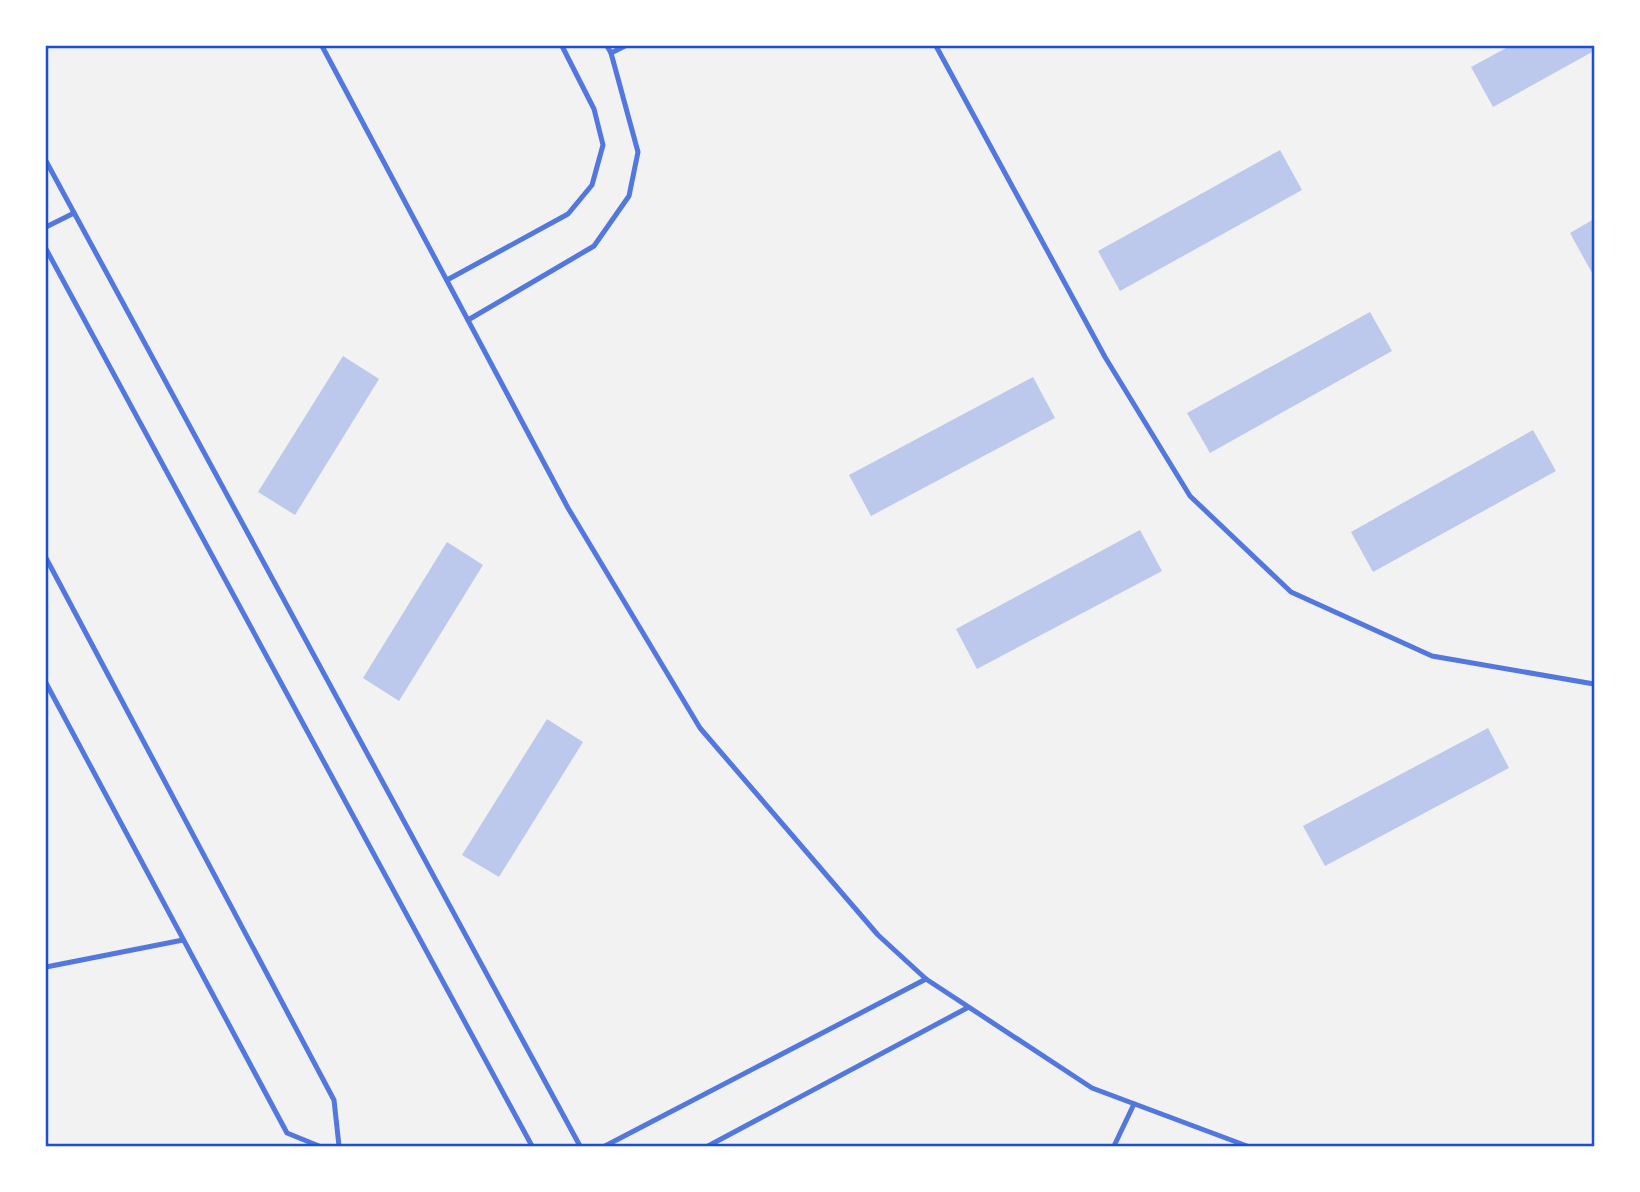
<svg xmlns="http://www.w3.org/2000/svg" width="1640" height="1192" font-family="Jost,sans-serif">
<rect width="100%" height="100%" fill="#f2f2f2"/>
<g fill="#bdc9ec">
<path d="M1510,46H1594V51L1493,107L1471,67Z"/>
<path d="M1280,150L1302,190L1120,291L1098,251Z"/>
<path d="M1594,219V272L1592,273L1570,233Z"/>
<path d="M1370,312L1392,351L1210,453L1187,413Z"/>
<path d="M343,356L379,379L295,515L258,492Z"/>
<path d="M1033,377L1055,418L871,516L849,475Z"/>
<path d="M1533,430L1556,471L1373,572L1351,532Z"/>
<path d="M1140,530L1162,571L977,669L956,629Z"/>
<path d="M447,542L483,565L399,701L363,678Z"/>
<path d="M547,719L583,742L499,877L462,855Z"/>
<path d="M1488,728L1509,768L1325,866L1303,826Z"/>
</g>
<g fill="none" stroke-linecap="round" stroke-linejoin="round">
<g stroke="#5277de" stroke-width="5">
<path d="M322,46L568,508L700,728L878,935L926,979L1092,1088L1247,1146"/>
<path d="M936,46L1105,357L1190,496L1291,592L1432,656L1594,684"/>
<path d="M611,53L625,46"/>
<path d="M46,161L580,1146"/>
<path d="M46,227L74,213"/>
<path d="M46,249L532,1146"/>
<path d="M447,280L568,214L592,185L603,145L594,109L562,46"/>
<path d="M468,320L594,246L629,196L638,152L611,53L607,46"/>
<path d="M46,558L334,1100L339,1146"/>
<path d="M46,683L287,1133L319,1146"/>
<path d="M46,967L183,940"/>
<path d="M605,1146L926,979"/>
<path d="M708,1146L967,1008"/>
<path d="M1114,1146L1134,1104"/>
</g>
</g>
<rect width="1640" height="1192" fill="none" stroke="#ffffff" stroke-width="94"/>
<rect x="47" y="47" width="1546" height="1098" fill="none" stroke="#1d4ed8" stroke-width="2.5"/>
</svg>
